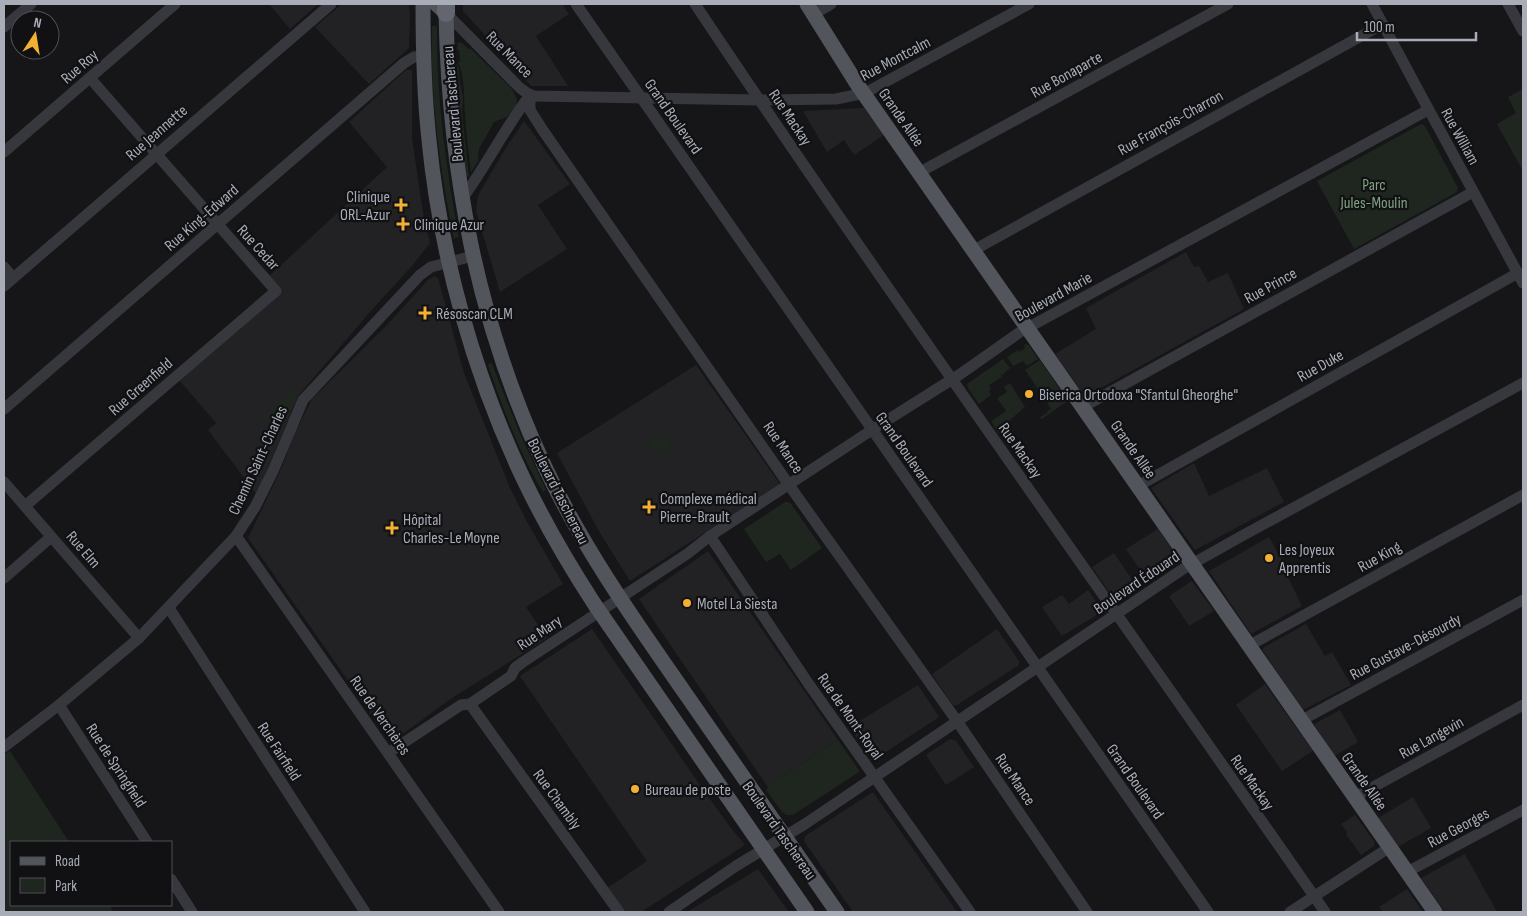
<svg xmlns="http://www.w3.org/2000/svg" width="1527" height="916" font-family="'Sofia Sans Condensed',sans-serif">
<rect width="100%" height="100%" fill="#161618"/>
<g fill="#222225">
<path d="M269,4H318L290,29Z"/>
<path d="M342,4H409L410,14L409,48L369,84L315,27Z"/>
<path d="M463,4H562L569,14L536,36L568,86H531L463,11Z"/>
<path d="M406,70H412V138L423,213L430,243L411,267L369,313L298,396L257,495L208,430L216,423L179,380L276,297L267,278L387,167L349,122Z"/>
<path d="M864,108L884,135L854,155L844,140L827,152L803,111Z"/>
<path d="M524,121L570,184L538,205L567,249L500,292L476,211L478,195L507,146Z"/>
<path d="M1186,252L1194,267L1199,266L1208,282L1228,273L1244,309L1088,395H1084L1055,354L1096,329L1086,308Z"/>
<path d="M434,276L438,278L464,373L510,488L526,520L563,584L526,607L547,638L449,700L395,740H392L389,739L248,538L282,467L294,435L312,399L386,326L428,280Z"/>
<path d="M696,365L780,484L630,581L600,533L557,453Z"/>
<path d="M1194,463L1209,496L1267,468L1284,502L1195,550L1151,488Z"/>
<path d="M1158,529L1177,557L1176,562L1147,580L1126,549Z"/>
<path d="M1269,537L1287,570L1285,571L1302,606L1251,634L1209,571Z"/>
<path d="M708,551L838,740L767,786L639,599Z"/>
<path d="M1114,553L1137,587L1119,599H1114L1092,567Z"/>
<path d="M1192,581L1214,611L1189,626L1169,596Z"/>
<path d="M1088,590L1101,609L1100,613L1062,636L1042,607L1062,595L1069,604Z"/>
<path d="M1306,624L1325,656L1332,652L1351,685L1303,710L1263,651V648Z"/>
<path d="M592,629L700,785L730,827L745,845L641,912H622L606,889L647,861L520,676Z"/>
<path d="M997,629L1019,661V665L957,705H953L932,674Z"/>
<path d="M1265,684L1313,751L1282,771L1236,705Z"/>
<path d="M918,685L939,717L872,761L850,727Z"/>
<path d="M1340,710L1358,742L1334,756L1314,724Z"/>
<path d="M950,739L956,741L974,767L946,785L926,755Z"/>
<path d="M873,792L957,912H853L804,841L805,836Z"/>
<path d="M1413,797L1431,828L1398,847L1378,818Z"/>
<path d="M1355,815L1374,841V846L1361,855L1346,834L1347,832L1341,824Z"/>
<path d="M1465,854L1497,912H1445L1421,878Z"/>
<path d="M758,869L789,912H687Z"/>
<path d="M1407,889L1423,912H1383L1379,907Z"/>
</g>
<g fill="#1e261f">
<path d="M432,26H437C436,97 446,168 459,238L456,237L454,239C440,169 430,97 432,26Z"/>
<path d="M458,42L462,43L469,49H471L511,88L517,99L516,107L507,117L494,122L479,149L478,161L471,173C469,154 466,134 465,114C464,99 465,75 458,63L460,62L459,50H457Z"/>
<path d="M455,61L459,68L460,83L463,97L462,113L469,177L466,175L458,110Z"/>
<path d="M1523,89V171L1497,124L1516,113L1508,97Z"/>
<path d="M1421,124L1425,126L1458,188L1457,192L1354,249L1317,181Z"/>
<path d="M1025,344L1029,345L1038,359L1027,366L1023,361L1013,366L1007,357L1018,350L1019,352L1025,348L1024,345Z"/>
<path d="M1003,359L1010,368L1002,375L1000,373L1002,377L989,385L991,389L989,391L991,395L979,404L968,388L967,384Z"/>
<path d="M1040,360L1067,400L1066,402L1042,419L1039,418L1048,412L1047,411L1051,409L1046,401L1049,400L1045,394L1042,395L1025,370Z"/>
<path d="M491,362L521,436L546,490L543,492C519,452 503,409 488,365Z"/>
<path d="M1010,383L1025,407L1011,419L1009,422L1010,427L999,434L991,421L1006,411L997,398L1007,392L1004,387Z"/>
<path d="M291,388L298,394L279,436L276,435L267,426L270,424L267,419L263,422L261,421Z"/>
<path d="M664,426L669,433L665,437L674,451L679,449L680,450L670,457C666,450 661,449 653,451L648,444L665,433L663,428Z"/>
<path d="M785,502H789L791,504L822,548L791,570L780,554L766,562L744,529Z"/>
<path d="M838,740L859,770V772L793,815H787L783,813L766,790L768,788L767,786Z"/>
<path d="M10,751L69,842H11V905H109L114,912H4V754Z"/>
</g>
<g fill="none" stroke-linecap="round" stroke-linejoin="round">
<g stroke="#37383d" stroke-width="11">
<path d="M576,4L1208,912"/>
<path d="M695,4C899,310 1115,609 1325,912"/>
<path d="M1372,4L1423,99L1523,283"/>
<path d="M1508,4L1523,31"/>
<path d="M446,13L520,88L527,93L534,96L759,100L836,99L865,93L1029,4"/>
<path d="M814,14L831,4"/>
<path d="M4,27L31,4"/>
<path d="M530,95V110L542,129L789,485L957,721L1087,912"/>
<path d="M4,152L175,4"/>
<path d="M920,172L1228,4"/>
<path d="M462,199C486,166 505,128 530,95"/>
<path d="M974,250L1383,24"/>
<path d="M4,267L13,278"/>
<path d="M4,286L331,4"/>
<path d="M1083,407L1473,192"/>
<path d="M4,409L404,63L414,57L423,56"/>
<path d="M4,482L139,638"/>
<path d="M1138,486L1518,273"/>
<path d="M25,506L276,291L90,78"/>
<path d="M236,536L499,912"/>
<path d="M710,536L808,683L970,912"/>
<path d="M4,578L51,537"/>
<path d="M169,608L365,912"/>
<path d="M1250,645L1523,495"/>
<path d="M470,704L619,912"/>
<path d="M59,705L147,842"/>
<path d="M1302,720L1523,600"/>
<path d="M4,747L59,705L139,638L236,536L255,507L273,471L303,400L420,275L431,267L473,256"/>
<path d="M388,753L461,705L470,704L511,676L515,668L523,662L687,554L710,536L878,426L959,375L1020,332L1428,110"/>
<path d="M1355,797L1523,705"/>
<path d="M1407,872L1523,810"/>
<path d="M171,879L192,912"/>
<path d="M669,912L736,866L805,824L1183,569L1240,537L1523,383"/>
<path d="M1290,912L1390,847"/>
</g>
<g stroke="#53555c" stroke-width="15">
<path d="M423,4C423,49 424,94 429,140C440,254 474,376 524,480C545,524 569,565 595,605L807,912"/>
<path d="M436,4L446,13C449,172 477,322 545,467C583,548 634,620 685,693C735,766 786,839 837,912"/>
<path d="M807,4L857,84L1435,912"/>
</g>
<path stroke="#63666e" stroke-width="18" d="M446,4V13"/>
</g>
<g fill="#f2b134" stroke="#111113" stroke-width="2">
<path d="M398.5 197.5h5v5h5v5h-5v5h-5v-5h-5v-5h5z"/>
<path d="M400.5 216.5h5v5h5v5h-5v5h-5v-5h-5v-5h5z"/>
<path d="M422.5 305.5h5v5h5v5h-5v5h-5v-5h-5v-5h5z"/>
<circle cx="1029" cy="394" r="5"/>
<path d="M646.5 499.5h5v5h5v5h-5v5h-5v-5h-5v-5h5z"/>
<path d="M389.5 520.5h5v5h5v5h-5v5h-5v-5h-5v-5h5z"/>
<circle cx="1269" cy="558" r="5"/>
<circle cx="687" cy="603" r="5"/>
<circle cx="635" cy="789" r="5"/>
</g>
<g text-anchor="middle" stroke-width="4.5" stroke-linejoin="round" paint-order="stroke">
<g font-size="16" fill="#a8adb8" stroke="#111113">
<text transform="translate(510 54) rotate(45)" y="6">Rue Mance</text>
<text transform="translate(895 58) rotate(-28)" y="6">Rue Montcalm</text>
<text transform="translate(79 66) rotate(-41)" y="6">Rue Roy</text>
<text transform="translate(1066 74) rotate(-29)" y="6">Rue Bonaparte</text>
<text transform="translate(452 104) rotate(-95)" y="6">Boulevard Taschereau</text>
<text transform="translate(674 116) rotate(55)" y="6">Grand Boulevard</text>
<text transform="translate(791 117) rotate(56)" y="6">Rue Mackay</text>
<text transform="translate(902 117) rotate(55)" y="6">Grande Allée</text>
<text transform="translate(1170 122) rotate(-29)" y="6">Rue François-Charron</text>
<text transform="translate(156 132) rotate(-41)" y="6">Rue Jeannette</text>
<text transform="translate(1461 136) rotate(61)" y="6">Rue William</text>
<text transform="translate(201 217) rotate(-41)" y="6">Rue King-Edward</text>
<text transform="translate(259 247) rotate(48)" y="6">Rue Cedar</text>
<text transform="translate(1270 285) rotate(-29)" y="6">Rue Prince</text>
<text transform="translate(1053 296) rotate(-29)" y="6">Boulevard Marie</text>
<text transform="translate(1320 365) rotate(-29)" y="6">Rue Duke</text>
<text transform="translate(140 386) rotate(-41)" y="6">Rue Greenfield</text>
<text transform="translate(784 447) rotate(56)" y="6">Rue Mance</text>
<text transform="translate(905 449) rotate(55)" y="6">Grand Boulevard</text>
<text transform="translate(1134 449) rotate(55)" y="6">Grande Allée</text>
<text transform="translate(1021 450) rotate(55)" y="6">Rue Mackay</text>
<text transform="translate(257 460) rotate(-65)" y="6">Chemin Saint-Charles</text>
<text transform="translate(559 491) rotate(63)" y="6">Boulevard Taschereau</text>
<text transform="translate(84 549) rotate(49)" y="6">Rue Elm</text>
<text transform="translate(1379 556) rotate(-29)" y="6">Rue King</text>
<text transform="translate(1136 582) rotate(-34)" y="6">Boulevard Édouard</text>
<text transform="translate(539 632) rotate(-34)" y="6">Rue Mary</text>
<text transform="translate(1405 646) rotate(-28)" y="6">Rue Gustave-Désourdy</text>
<text transform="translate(381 715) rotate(55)" y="6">Rue de Verchères</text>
<text transform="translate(851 716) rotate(55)" y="6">Rue de Mont-Royal</text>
<text transform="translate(1431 737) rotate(-29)" y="6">Rue Langevin</text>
<text transform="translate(280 751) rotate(57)" y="6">Rue Fairfield</text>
<text transform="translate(117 765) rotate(57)" y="6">Rue de Springfield</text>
<text transform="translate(1016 779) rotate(56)" y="6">Rue Mance</text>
<text transform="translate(1136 781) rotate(55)" y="6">Grand Boulevard</text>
<text transform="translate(1365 781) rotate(55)" y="6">Grande Allée</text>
<text transform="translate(1253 782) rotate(55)" y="6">Rue Mackay</text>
<text transform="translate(558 799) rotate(54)" y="6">Rue Chambly</text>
<text transform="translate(1458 827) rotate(-28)" y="6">Rue Georges</text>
<text transform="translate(780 830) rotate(55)" y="6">Boulevard Taschereau</text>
</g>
<g font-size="16" fill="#7fa381" stroke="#111113">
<text x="1374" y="190">Parc<tspan x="1374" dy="18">Jules-Moulin</tspan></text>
</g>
<g font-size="16" fill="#a8adb8" stroke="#111113" text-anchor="start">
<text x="390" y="202" text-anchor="end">Clinique<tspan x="390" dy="18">ORL-Azur</tspan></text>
<text x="414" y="230">Clinique Azur</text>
<text x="436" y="319">Résoscan CLM</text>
<text x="1039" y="400">Biserica Ortodoxa "Sfantul Gheorghe"</text>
<text x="660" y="504">Complexe médical<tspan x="660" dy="18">Pierre-Brault</tspan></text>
<text x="403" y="525">Hôpital<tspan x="403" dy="18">Charles-Le Moyne</tspan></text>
<text x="1279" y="555">Les Joyeux<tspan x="1279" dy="18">Apprentis</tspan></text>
<text x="697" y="609">Motel La Siesta</text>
<text x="645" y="795">Bureau de poste</text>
</g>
</g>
<rect width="1527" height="916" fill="none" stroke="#a8adb8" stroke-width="10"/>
<rect x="10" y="841" width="162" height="65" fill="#111113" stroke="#4d4f55"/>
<rect x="20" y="857" width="25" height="8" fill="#53555c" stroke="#4d4f55"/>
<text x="55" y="866" font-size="15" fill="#a8adb8">Road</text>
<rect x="20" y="878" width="25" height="15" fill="#1e261f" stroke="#4d4f55"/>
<text x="55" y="891" font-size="15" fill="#a8adb8">Park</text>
<g transform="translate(35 35) rotate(12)"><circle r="24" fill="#111113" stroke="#4d4f55"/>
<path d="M0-4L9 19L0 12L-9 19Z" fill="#f2b134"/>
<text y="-8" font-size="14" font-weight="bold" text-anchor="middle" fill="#a8adb8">N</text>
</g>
<path d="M1357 32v8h119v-8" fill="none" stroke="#a8adb8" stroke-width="2.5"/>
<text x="1364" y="32" font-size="15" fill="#a8adb8" stroke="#111113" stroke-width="4" paint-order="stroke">100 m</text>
</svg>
